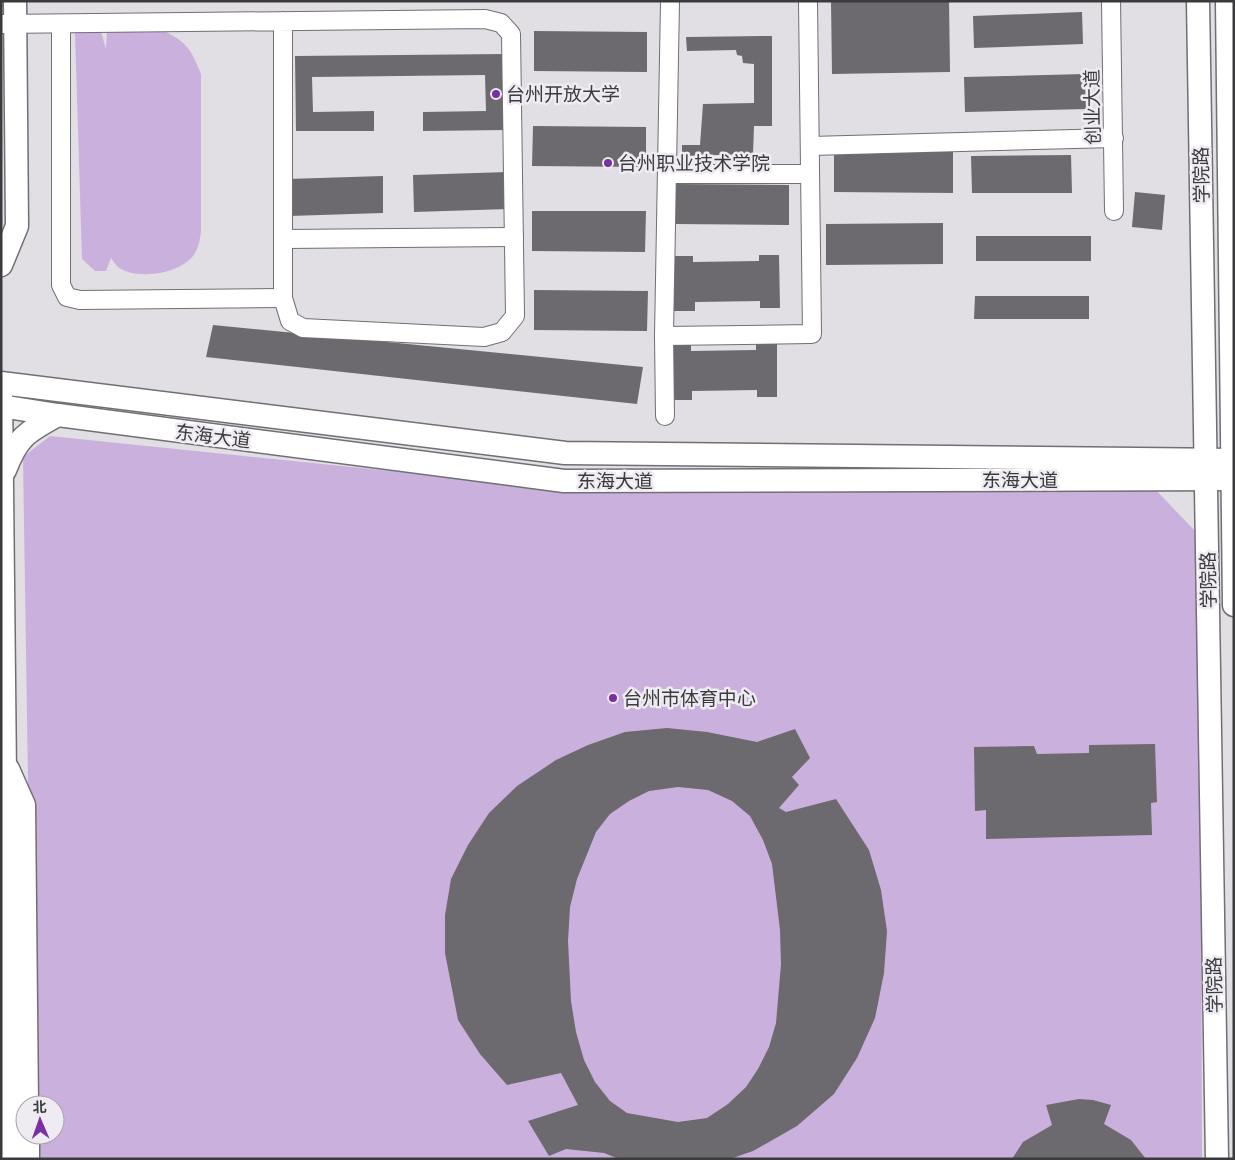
<svg xmlns="http://www.w3.org/2000/svg" width="1235" height="1160" font-family="Mulish,'Noto Sans SC',sans-serif">
<rect width="100%" height="100%" fill="#e1dee4"/>
<g fill="#cab1dd">
<path d="M158,28C185,41 190,46 201,74V232C200,238 199,246 196,251C185,274 137,281 118,267C116,265 113,261 111,258L106,271H95L82,259L75,33L101,32L106,49L107,32L127,29Z"/>
<path d="M50,436L595,492L1153,487L1196,532L1201,864L1202,1159H34V1135H55V1105H33L23,457Z"/>
</g>
<g fill="#6c696f" fill-rule="evenodd">
<path d="M831,1H949L950,72L832,74Z"/>
<path d="M1082,12L1083,44L974,48L973,16Z"/>
<path d="M534,31L647,32V72L534,71Z"/>
<path d="M772,36V126H754L753,154L682,156V145H700L703,104L754,103V64L743,63L742,56L737,55L736,50L687,51L686,37Z"/>
<path d="M505,54L506,130L423,131V112L486,111L485,75L312,77L313,112L374,111V131H296L295,56Z"/>
<path d="M1085,74L1086,109L965,112L964,77Z"/>
<path d="M533,126L646,127V167L532,166Z"/>
<path d="M834,151L953,152V193L834,192Z"/>
<path d="M1071,155L1072,193H972L971,156Z"/>
<path d="M508,172V209L414,212L413,175Z"/>
<path d="M383,176V213L289,216L288,179Z"/>
<path d="M676,184L789,185V225L675,224Z"/>
<path d="M1135,192L1165,195L1162,230L1132,227Z"/>
<path d="M532,211H646L645,252L532,251Z"/>
<path d="M943,223V264L826,265V224Z"/>
<rect x="976" y="236" width="115" height="25"/>
<path d="M759,255H779L780,308H760V301L695,302V311H672L671,256H693V262L759,261Z"/>
<path d="M534,290L648,291L647,331L534,330Z"/>
<path d="M975,296H1089V319H974Z"/>
<path d="M213,325L643,367L637,404L206,357Z"/>
<path d="M756,344H777V397H757V390L692,391V400H669V345H691V351L756,350Z"/>
<path d="M667,728L707,732L757,742L795,729L810,758L792,777L799,785L779,808L786,812L836,799L869,850L881,890L887,931L884,973L875,1018L857,1058L834,1094L797,1126L753,1151L730,1159H619L604,1153L566,1149L549,1156L528,1121L578,1105L561,1073L507,1085L480,1054L458,1020L445,953V915L451,879L468,845L489,813L517,786L556,760L588,745L625,732ZM678,787L708,790L732,801L750,816L763,840L772,864L780,930L781,964L776,1023L769,1047L758,1069L746,1087L728,1104L707,1118L678,1122L627,1113L610,1101L595,1082L584,1060L576,1032L571,1001L568,941L570,907L577,879L596,832L610,814L629,801L649,791Z"/>
<path d="M1155,744L1157,802L1151,803L1152,835L986,839V810L975,811L974,747L1034,746L1037,754L1089,753V745Z"/>
<path d="M1079,1099L1093,1100L1111,1105L1104,1124L1131,1140L1146,1159H1012L1023,1142L1052,1125L1046,1105Z"/>
</g>
<g fill="none" stroke-linecap="round" stroke-linejoin="round">
<defs>
<g id="minor">
<path d="M1111,1L1114,211"/>
<path d="M1,24L485,19L501,23L511,34L515,316L502,332L484,337L303,328L290,321L283,298V21"/>
<path d="M61,24V285L67,297L80,300L283,298"/>
<path d="M810,146L1114,138"/>
<path d="M669,174H810"/>
<path d="M284,239L514,237"/>
<path d="M664,336L812,334L808,1"/>
<path d="M665,416L664,336L670,1"/>
</g>
<g id="major">
<path d="M1198,1L1217,1159"/>
<path d="M1227,1L1234,605"/>
<path d="M1,265L17,226L15,1"/>
<path d="M1,383L565,453L1234,460"/>
<path d="M1,392L9,1159"/>
<path d="M1,406L58,415L564,481L1234,479"/>
<path d="M5,470C18,436 27,432 58,415"/>
<path d="M8,769L24,805L27,1105"/>
<path d="M28,1135V1159"/>
</g>
</defs>
<use href="#minor" stroke="#716e74" stroke-width="20"/>
<use href="#major" stroke="#716e74" stroke-width="25"/>
<use href="#minor" stroke="#fff" stroke-width="18"/>
<use href="#major" stroke="#fff" stroke-width="22"/>
</g>
<g fill="#7830a3" stroke="#eeebf2" stroke-width="2">
<circle cx="496" cy="94" r="5"/>
<circle cx="608" cy="163" r="5"/>
<circle cx="613" cy="698" r="5"/>
</g>
<g text-anchor="middle" stroke-width="5" stroke-linejoin="round" paint-order="stroke">
<g font-size="19" fill="#3b3a3c" stroke="#eeebf2" text-anchor="start">
<text x="506" y="101">台州开放大学</text>
<text x="618" y="170">台州职业技术学院</text>
<text x="623" y="705">台州市体育中心</text>
</g>
<g font-size="19" fill="#3b3a3c" stroke="#eeebf2">
<text transform="translate(1092 107) rotate(-91)" y="7">创业大道</text>
<text transform="translate(1201 175) rotate(-91)" y="7">学院路</text>
<text transform="translate(213 436) rotate(7)" y="7">东海大道</text>
<text x="1020" y="487">东海大道</text>
<text x="615" y="488">东海大道</text>
<text transform="translate(1208 580) rotate(-91)" y="7">学院路</text>
<text transform="translate(1214 985) rotate(-91)" y="7">学院路</text>
</g>
</g>
<rect width="1235" height="1160" fill="none" stroke="#3b3a3c" stroke-width="5"/>
<g transform="translate(40 1120) rotate(358)"><circle r="24" fill="#eeebf2" stroke="#a6a4a9"/>
<path d="M0-4L9 19L0 12L-9 19Z" fill="#7830a3"/>
<text y="-8" font-size="14" font-weight="bold" text-anchor="middle" fill="#3b3a3c">北</text>
</g>
</svg>
